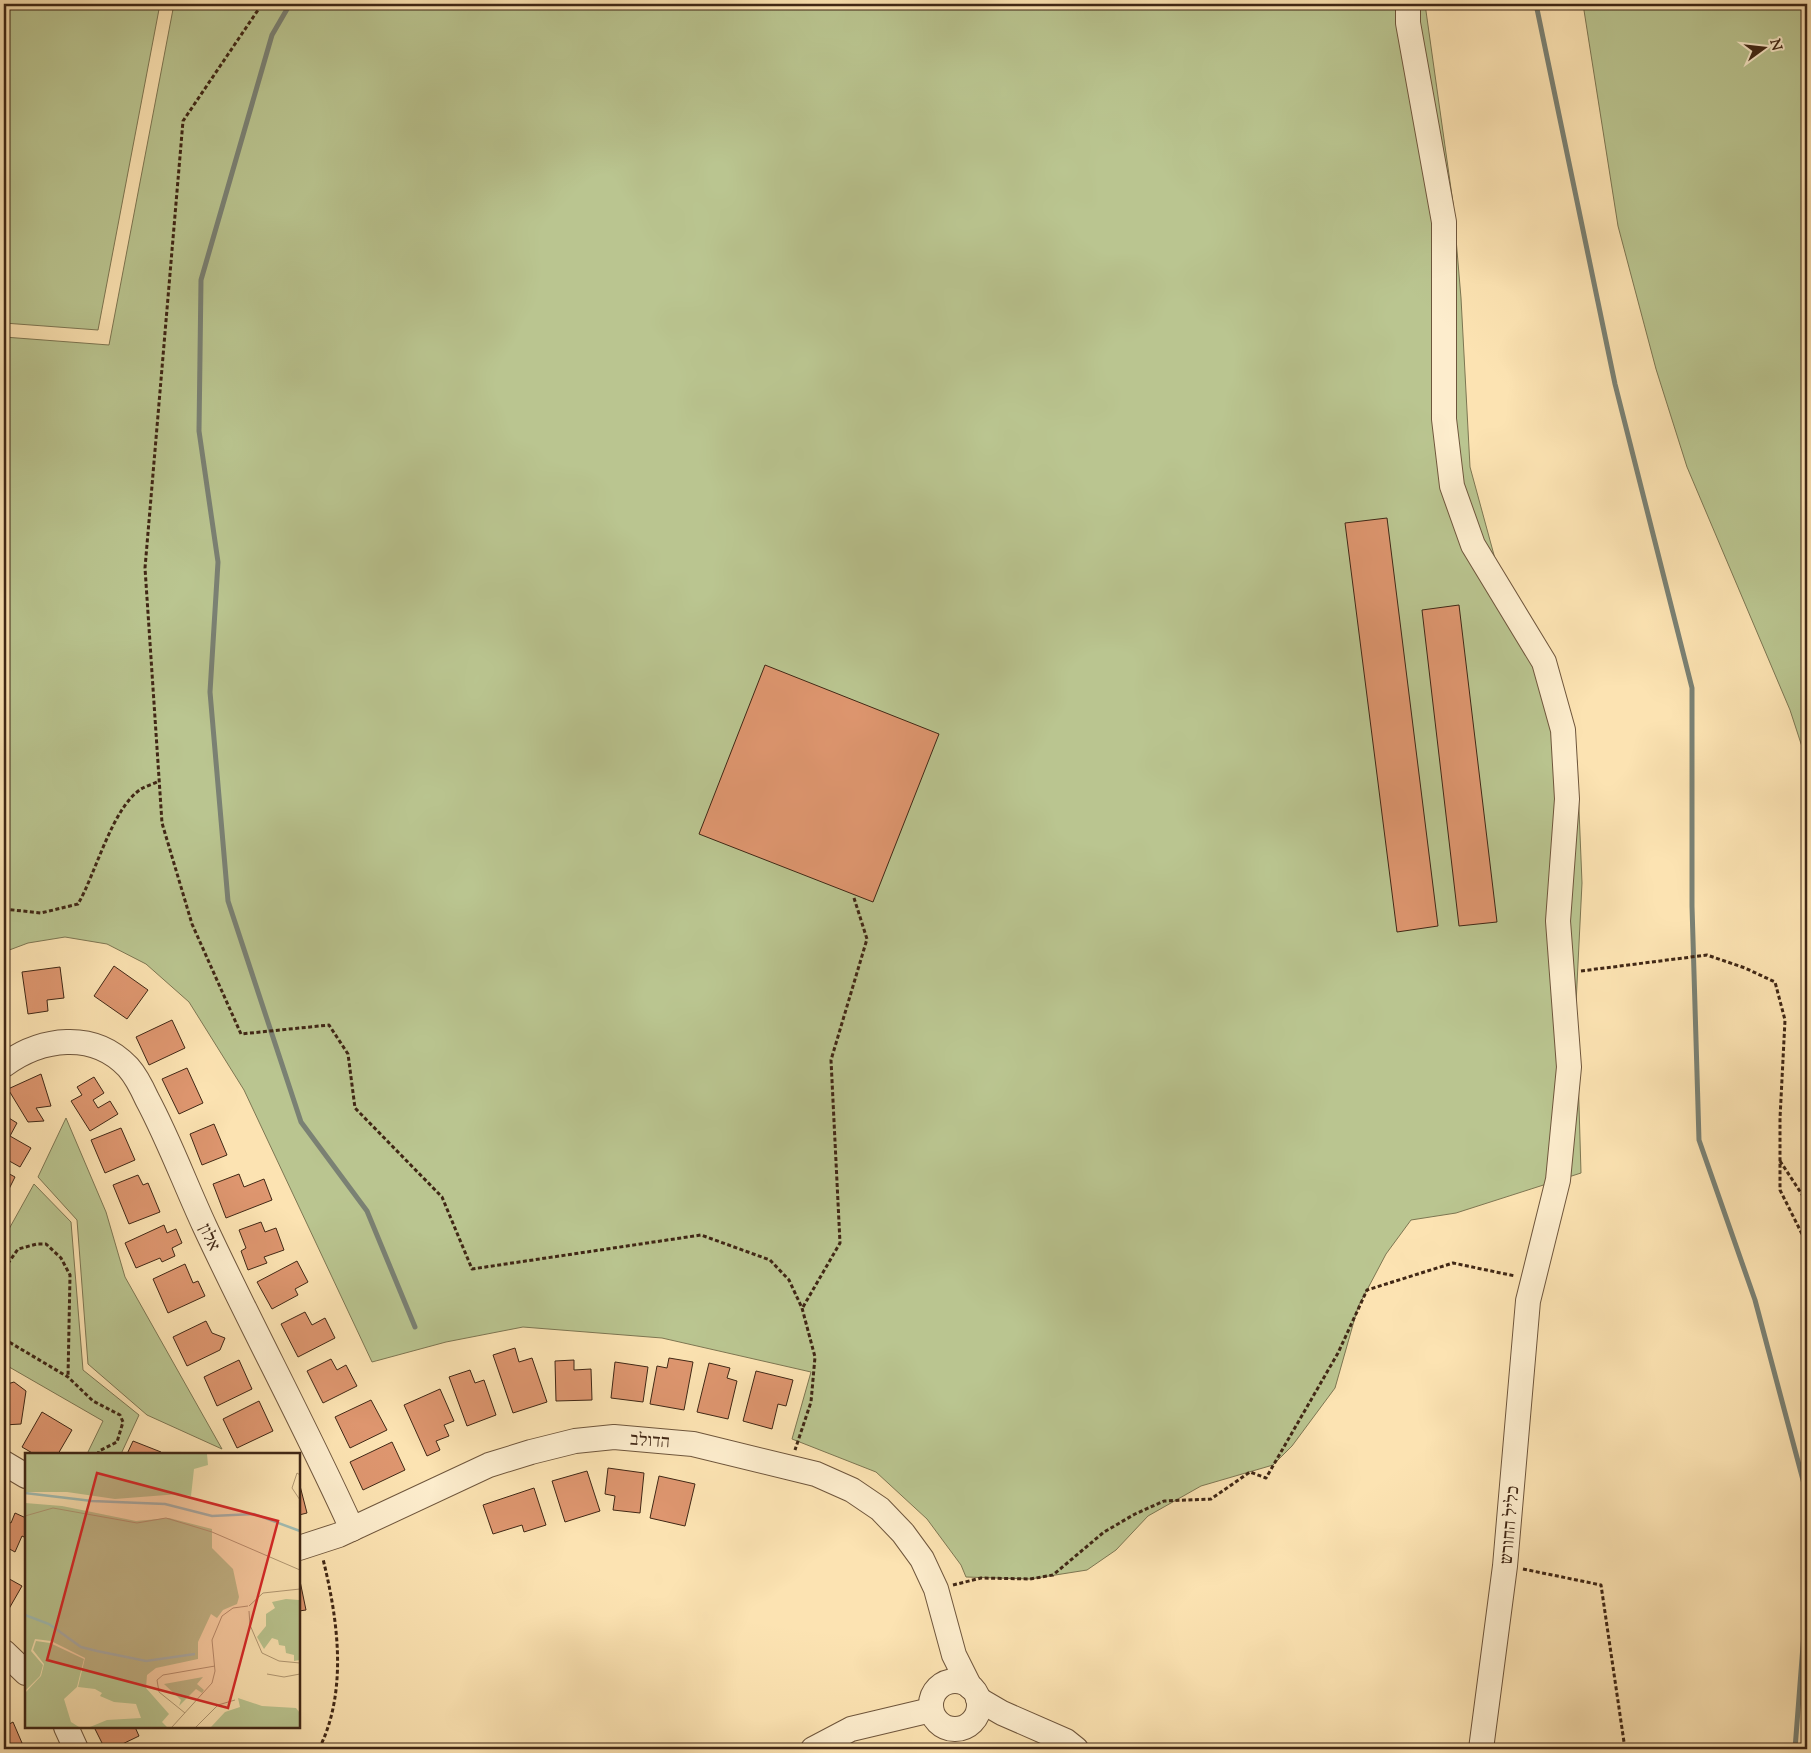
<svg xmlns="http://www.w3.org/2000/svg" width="1811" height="1753" font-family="'Sorts Mill Goudy','Frank Ruhl Libre',serif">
<rect width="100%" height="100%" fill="#fce3b2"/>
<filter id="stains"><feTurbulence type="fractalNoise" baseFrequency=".004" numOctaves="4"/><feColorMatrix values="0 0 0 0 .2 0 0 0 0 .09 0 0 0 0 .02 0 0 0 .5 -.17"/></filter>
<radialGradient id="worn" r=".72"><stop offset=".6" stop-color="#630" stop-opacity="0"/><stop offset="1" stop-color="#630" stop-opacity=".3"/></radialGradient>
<g fill="#bac590" stroke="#7d7652">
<path d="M4,4H160L98,330L4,323Z"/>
<path d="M174,4H1425L1453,203L1461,298L1470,467L1497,566L1545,643L1577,761L1582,883L1576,1004L1581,1173L1456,1213L1411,1220L1386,1254L1358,1307L1335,1388L1292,1446L1273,1465L1201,1486L1148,1516L1116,1550L1087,1570L1030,1579L966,1577L961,1565L927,1519L876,1472L792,1439L811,1372L662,1338L523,1327L446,1342L372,1362L244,1090L189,1002L146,964L107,944L65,937L28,943L4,952V337L109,345Z"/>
<path d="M1583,4H1807V762L1790,710L1687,467L1656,369L1618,226Z"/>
<path d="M66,1118L106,1212L125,1277L222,1449L147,1415L88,1364L77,1220L38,1177Z"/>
<path d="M34,1184L71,1222L83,1370L139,1415L121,1454H87L103,1421L4,1364V1238Z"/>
</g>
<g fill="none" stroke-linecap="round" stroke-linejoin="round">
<g stroke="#7a8174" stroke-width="5">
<path d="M290,4L272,35L201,280L199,431L218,562L210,692L228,901L301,1122L367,1211L415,1327"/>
<path d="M1536,4L1615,384L1692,688V906L1699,1140L1755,1300L1807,1495"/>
<path d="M1795,1749L1807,1594"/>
</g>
</g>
<g fill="#de966f" stroke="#402715">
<path d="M1387,518L1438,926L1397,932L1345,523Z"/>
<path d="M1459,605L1497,922L1459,926L1422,610Z"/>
<path d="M765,665L939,734L873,902L699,834Z"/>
<path d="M114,966L148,990L127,1019L94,996Z"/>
<path d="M60,967L64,998L47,1000L48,1011L28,1014L22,972Z"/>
<path d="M172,1020L185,1048L149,1065L136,1037Z"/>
<path d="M187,1068L203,1103L179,1114L162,1079Z"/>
<path d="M41,1074L51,1106L36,1108L44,1121L28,1122L8,1089Z"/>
<path d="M94,1077L104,1093L93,1100L98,1108L110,1101L118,1114L90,1131L71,1101L82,1095L77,1087Z"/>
<path d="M4,1115L17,1123L10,1136L31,1148L20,1167L4,1158Z"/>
<path d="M214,1124L227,1155L202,1165L190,1134Z"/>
<path d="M121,1128L135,1160L105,1173L91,1140Z"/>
<path d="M4,1171L15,1177L4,1199Z"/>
<path d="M239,1174L244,1187L264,1179L272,1200L226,1218L213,1184Z"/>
<path d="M138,1175L143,1185L148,1183L160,1212L129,1224L113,1185Z"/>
<path d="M261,1222L265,1232L276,1228L284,1250L264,1257L267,1263L248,1270L241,1251L246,1248L239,1230Z"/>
<path d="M164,1225L167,1233L176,1229L182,1243L172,1248L175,1256L162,1262L160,1258L136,1268L125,1243Z"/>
<path d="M297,1261L308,1282L295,1289L298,1295L272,1309L257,1282Z"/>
<path d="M185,1264L193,1283L198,1281L205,1296L168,1313L153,1279Z"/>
<path d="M305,1312L312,1325L325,1318L335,1338L298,1357L281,1324Z"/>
<path d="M206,1321L212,1333L225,1338L220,1350L187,1366L173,1337Z"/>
<path d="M515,1348L519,1362L532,1358L547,1402L513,1413L493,1355Z"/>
<path d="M669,1358L693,1362L684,1410L650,1404L657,1366L667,1368Z"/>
<path d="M331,1359L337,1370L346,1365L357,1386L323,1403L307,1371Z"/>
<path d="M239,1360L252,1389L217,1406L204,1377Z"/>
<path d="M574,1360V1370L591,1369L592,1400L556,1401L555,1361Z"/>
<path d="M615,1362L648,1367L643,1402L611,1398Z"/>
<path d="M709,1363L730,1368L727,1378L737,1381L728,1419L697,1412Z"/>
<path d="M470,1370L475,1383L484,1380L496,1415L467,1426L449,1377Z"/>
<path d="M756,1371L793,1380L786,1406L778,1404L772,1429L743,1421Z"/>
<path d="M14,1382L26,1391L21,1424L4,1425V1385Z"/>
<path d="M440,1389L454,1421L444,1425L449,1436L436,1441L440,1450L427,1456L404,1405Z"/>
<path d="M371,1400L387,1430L350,1448L335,1417Z"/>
<path d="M259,1401L273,1431L237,1448L223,1419Z"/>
<path d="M42,1412L72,1430L58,1454H34L22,1447Z"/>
<path d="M133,1441L161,1452L160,1454H127Z"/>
<path d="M392,1442L405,1470L363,1490L350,1462Z"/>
<path d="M608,1468L644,1473L640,1513L613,1510L615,1496L605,1494Z"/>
<path d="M587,1471L600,1511L565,1522L552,1481Z"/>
<path d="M659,1476L695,1484L685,1526L650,1518Z"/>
<path d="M299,1482L307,1513L299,1515Z"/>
<path d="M534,1488L546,1525L524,1532L522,1525L493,1534L483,1505Z"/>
<path d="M15,1513L26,1518V1538L22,1536L15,1552L4,1546V1520L11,1523Z"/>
<path d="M4,1576L22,1586L6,1614L4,1613Z"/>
<path d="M300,1581L306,1610L299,1611V1582Z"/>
<path d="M13,1722L22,1743L11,1747L12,1749H4V1727Z"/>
<path d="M94,1727H135L139,1736L112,1749H105Z"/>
</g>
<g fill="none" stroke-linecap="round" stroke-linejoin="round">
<defs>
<g id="minor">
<path d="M1408,4V23L1444,222V419L1452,486L1473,545L1544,662L1563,730L1567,799L1558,921L1569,1067L1558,1180L1528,1301L1505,1566L1481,1749"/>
<path d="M4,1065C41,1038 93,1030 128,1067C136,1076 142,1088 147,1099C169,1140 185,1184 205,1227C252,1328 306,1427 352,1529"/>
<path d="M4,1463L26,1476"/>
<path d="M299,1548L339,1535L489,1465L531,1452L575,1441L614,1437L693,1444L816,1474L852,1490L880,1509L903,1533L922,1559L936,1589L954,1655L970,1687"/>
<path d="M4,1652L26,1673"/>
<circle cx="955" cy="1705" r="24"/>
<path d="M978,1699L1002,1713L1066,1741L1076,1749"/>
<path d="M66,1727L76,1749"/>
<path d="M813,1749L851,1729L931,1710"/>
</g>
</defs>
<use href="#minor" stroke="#6f563c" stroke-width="26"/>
<g stroke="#402715" stroke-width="3" stroke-dasharray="4 2.5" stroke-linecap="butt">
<path d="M259,4L258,10L183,121L145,568L162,823L192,924L241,1034L329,1025L348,1054L355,1108L442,1197L472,1269L701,1235L770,1260L789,1280L802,1308L815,1357L811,1402L795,1450"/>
<path d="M4,909L41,913L78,904C96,873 112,808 141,789C146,786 153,784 159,781"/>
<path d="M1581,971L1707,955L1745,968L1775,982L1785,1020L1780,1118V1190L1807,1244"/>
<path d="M1780,1161L1807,1202"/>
<path d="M4,1269L18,1249L37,1244H46L61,1258L70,1275L68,1377"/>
<path d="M803,1307L840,1243L831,1060L867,939L854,898"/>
<path d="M4,1339L68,1377L93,1401L120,1415L123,1422L117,1442L99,1451L98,1454"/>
<path d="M1523,1569L1601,1585L1625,1749"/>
<path d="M953,1585L981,1578L1030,1579L1053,1575L1104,1532L1135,1514L1164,1501L1211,1499L1250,1472L1266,1478L1338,1353L1367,1290L1453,1263L1515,1276"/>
<path d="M319,1749C348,1691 338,1620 323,1559"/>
</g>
<use href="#minor" stroke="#fdedcd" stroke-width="24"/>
</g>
<g text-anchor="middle" stroke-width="4" stroke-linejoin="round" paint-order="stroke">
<g font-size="18" fill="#402715" stroke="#fdedcd">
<text transform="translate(210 1237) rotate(65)" y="6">אלון</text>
<text transform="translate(650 1440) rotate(4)" y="6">הדולב</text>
<text transform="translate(1509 1525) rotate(-85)" y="6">כליל החורש</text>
</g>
</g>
<g transform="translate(25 1453)">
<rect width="275" height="275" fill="#fce3b2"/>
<path d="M0,1H182L183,12L169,16L166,43L154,41L90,46L42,39H0ZM0,50L37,53L111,68L144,65L187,76V95L208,116L214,144L212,151L198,157L192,165L186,161L173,189V206L131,215L122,222L121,235L144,261L137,269L142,274H65L82,267L116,265L111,251L89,249L75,243L77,240L70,236L53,234L60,205L26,188L10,186L6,198L18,212L15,223L0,238ZM261,146L274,147L275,207L269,208V202L261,200L260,193L254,192L253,187L247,185L239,196L232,184L241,173V161L250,155L247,149ZM11,188L25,190L59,206L52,234L39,246L46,269L54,274H0V240L16,223L19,211L8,197ZM178,224L172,231L179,237L177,240L171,236L154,253L156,247L139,231ZM213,245L237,253L271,255L275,260V274H186L200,259L215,254Z" fill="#bac590"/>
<path fill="none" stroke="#a1bdb4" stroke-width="2.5" d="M0,40L67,48L140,51L187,63L229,61L275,78M0,162L24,171L56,194L72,198L121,208L170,201"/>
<path fill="none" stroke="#b19873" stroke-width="1" d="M275,22L272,20L267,35L275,47M0,63L28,55L112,70L141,65L187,79L275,117M224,153L238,140L275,136M224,158L225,172L237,200L254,208L275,210M242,221L259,224L275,221M160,260L134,239L132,227L138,222L190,213M147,274L187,230L190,218L187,187L197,163L208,155L223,153M171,274L193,252L210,247"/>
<path fill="#d62828" fill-opacity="0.15" stroke="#d62828" stroke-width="2.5" d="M72,20L253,68L203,255L22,207Z"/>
<rect width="275" height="275" fill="none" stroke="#402715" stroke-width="2.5"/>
</g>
<rect width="1811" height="1753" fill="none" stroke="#fce3b2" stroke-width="20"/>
<rect x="5" y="5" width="1801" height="1743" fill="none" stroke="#402715" stroke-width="2.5"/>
<rect x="10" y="10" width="1791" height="1733" fill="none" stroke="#402715"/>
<g transform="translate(1764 48) rotate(75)" stroke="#fdedcd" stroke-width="4" paint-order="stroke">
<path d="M0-4L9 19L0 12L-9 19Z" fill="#402715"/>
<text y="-8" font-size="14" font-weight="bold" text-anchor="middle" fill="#402715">N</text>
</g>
<rect width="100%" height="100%" filter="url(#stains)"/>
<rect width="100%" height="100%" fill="url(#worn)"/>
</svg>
